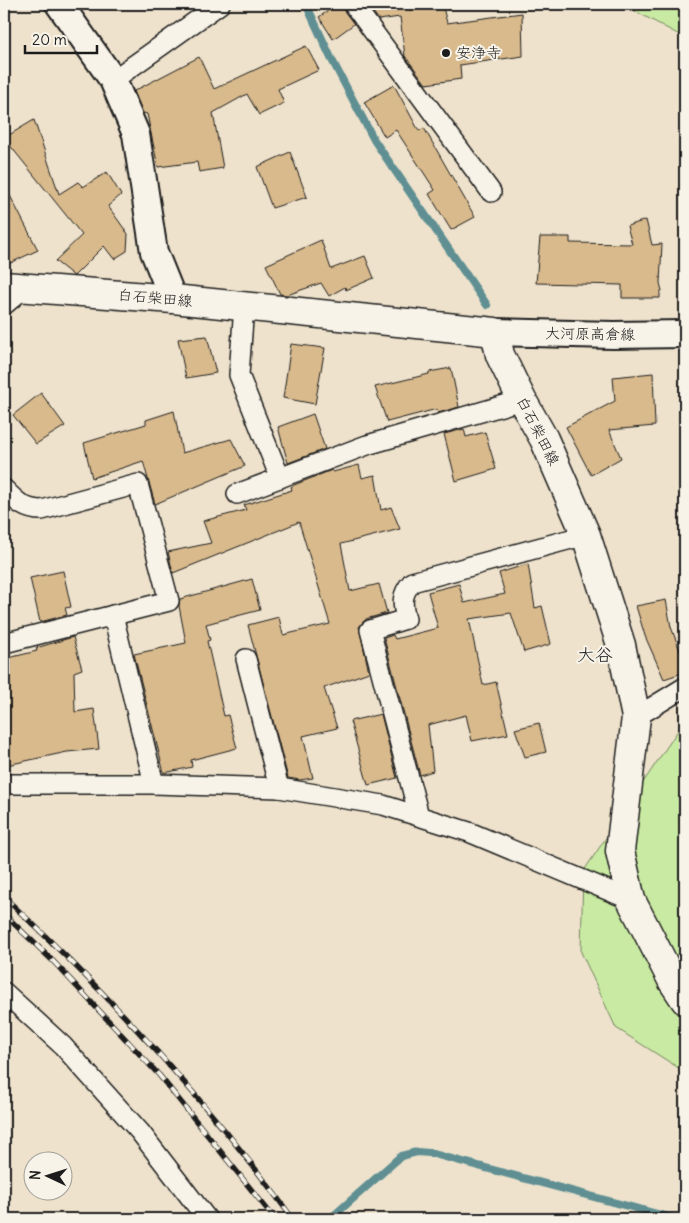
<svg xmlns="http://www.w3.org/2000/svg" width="689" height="1223" font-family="Delius,'Klee One',sans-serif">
<rect width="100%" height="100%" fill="#eee2cc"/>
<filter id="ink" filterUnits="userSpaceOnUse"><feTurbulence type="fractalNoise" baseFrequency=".02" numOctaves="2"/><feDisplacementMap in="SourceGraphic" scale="10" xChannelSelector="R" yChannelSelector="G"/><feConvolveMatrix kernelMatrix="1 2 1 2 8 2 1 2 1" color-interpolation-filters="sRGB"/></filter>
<g filter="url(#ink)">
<g fill="#c9eaa2" stroke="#72835f">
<path d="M622,4H685V38Z"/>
<path d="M685,720V1072L616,1028L581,952L583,872Z"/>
</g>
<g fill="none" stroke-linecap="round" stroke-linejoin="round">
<g stroke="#5e8f92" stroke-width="8">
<path d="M306,4L331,58L374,140L487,305"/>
<path d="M330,1219L401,1156L417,1152L430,1153L676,1219"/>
</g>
</g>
<g fill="#d9ba8c" stroke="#1c1c1c">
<path d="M338,4H342L344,11L354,24L333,39L319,17Z"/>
<path d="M367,4H410V10L442,4L447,23L522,13L523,56L460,65L461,79L426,84L405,56L400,17L379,20Z"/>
<path d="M306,46L319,70L278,89L284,103L259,115L247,94L213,113L223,168L199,172L197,162L158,167L147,114L143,113L134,91L199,57L214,89Z"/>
<path d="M394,85L419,131L424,128L475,217L451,230L429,194L435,190L396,130L385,137L364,102Z"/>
<path d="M34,120L59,194L78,182L83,187L107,172L121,195L108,206L128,234L127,251L114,259L104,246L74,276L55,261L82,235L4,138Z"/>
<path d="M290,152L307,197L272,208L257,167Z"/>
<path d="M4,184L38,250L4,266Z"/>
<path d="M646,220L652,245L662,244L660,283L662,291L660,292V298H622V285L536,283L540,237H570V243L632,244L627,226Z"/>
<path d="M321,240L331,269L365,256L374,278L346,290L345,287L329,296L321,283L287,295L280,294L266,265Z"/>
<path d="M207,336L216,373L186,378L178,339Z"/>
<path d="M291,344L325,348L315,404L283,398Z"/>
<path d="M451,368L459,407L438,413L437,409L387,422L375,387L429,374V372Z"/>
<path d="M653,373L655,426L609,430L621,458L591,475L566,427L615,401L613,377Z"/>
<path d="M41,393L65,426L36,444L13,415Z"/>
<path d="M174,411L182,453L231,439L245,466L155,504L143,461L92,478L84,443L146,424V420Z"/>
<path d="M313,414L325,449L288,463L278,427Z"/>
<path d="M464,429L466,437L485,432L496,469L456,481L444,434Z"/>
<path d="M359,465L362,478L375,475L381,510L391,507L400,529L341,544L350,591L379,584L387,613L366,619L359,627L369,672L324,688L337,728L303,736L313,778L300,780L288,778L248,625L279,617L283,635L330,624L299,522L173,573L168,552L211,543L203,521L246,510L244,505L292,490L291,487L294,485L332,470L333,472Z"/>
<path d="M528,564L535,608L542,606L551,644L524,652L511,613L469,619L483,685L496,682L508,734L472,741L466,715L428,725L433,771L420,775L384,638L393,635L395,639L438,628L428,592L459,584L464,603L505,594L499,573Z"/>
<path d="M63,571L71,607L65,608L67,615L40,622L30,578Z"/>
<path d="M252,579L260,610L206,624L210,640L207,641L224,716L228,715L237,748L191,760L192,767L164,773L134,654L186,643L179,606L180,599Z"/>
<path d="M666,600L671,627L685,664V672L664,679L645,636L636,606Z"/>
<path d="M73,637L82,669L74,672L75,712L94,709L99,749L67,752L7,765L4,746V659L37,651L36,648Z"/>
<path d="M381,714L397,778L368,785L350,721Z"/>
<path d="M539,723L546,752L525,757L515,729Z"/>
</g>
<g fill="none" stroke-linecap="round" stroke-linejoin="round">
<defs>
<g id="street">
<path d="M353,4L491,192"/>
<path d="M113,80L220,4"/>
<path d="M4,305L24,288"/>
<path d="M244,306L239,375L280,478"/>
<path d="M4,489C16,501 24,510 42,510L138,484L169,601L4,643"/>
<path d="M237,494L367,445L522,400"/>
<path d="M113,615L154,784"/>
<path d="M246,659L279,788"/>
<path d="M636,717L685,687"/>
<path d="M4,784H154L279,788L383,805L469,832L631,900"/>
<path d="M419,816L370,630L406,619C402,603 401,595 412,582L586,535"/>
<path d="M4,992L63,1046L140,1132L207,1219"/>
</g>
<g id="secondary">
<path d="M59,4L113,80L136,134L154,252L173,299"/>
<path d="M495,332L613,335L685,334"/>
</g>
<path id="primary" d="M4,286L173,299L495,332L500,355L522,400L544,439L586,535L621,645L636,717L620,851L631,900L673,982L685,1000"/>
</defs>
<use href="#street" stroke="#1c1c1c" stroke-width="22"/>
<use href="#secondary" stroke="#1c1c1c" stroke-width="30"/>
<use href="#primary" stroke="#1c1c1c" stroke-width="31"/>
<use href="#street" stroke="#f7f3e8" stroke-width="19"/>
<use href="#secondary" stroke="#f7f3e8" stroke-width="26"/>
<use href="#primary" stroke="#f7f3e8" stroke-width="28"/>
<defs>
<g id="rail">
<path d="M4,897C110,995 208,1102 293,1219"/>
<path d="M4,914L53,961L159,1075L275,1219"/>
</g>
</defs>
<use href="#rail" stroke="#1c1c1c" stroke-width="5.5"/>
<use href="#rail" stroke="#f7f3e8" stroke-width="4" stroke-dasharray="11" stroke-linecap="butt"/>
</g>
</g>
<circle fill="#1c1c1c" stroke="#f7f3e8" stroke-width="2" cx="446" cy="53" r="5"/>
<g text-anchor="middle" stroke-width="4" stroke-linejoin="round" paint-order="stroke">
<g font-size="15" fill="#1c1c1c" stroke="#f7f3e8" text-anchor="start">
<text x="456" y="58">安浄寺</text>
</g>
<g font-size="15" fill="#1c1c1c" stroke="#f7f3e8">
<text transform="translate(155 298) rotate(5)" y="5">白石柴田線</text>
<text transform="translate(590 334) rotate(1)" y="5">大河原高倉線</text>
<text transform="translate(538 431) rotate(63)" y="5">白石柴田線</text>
</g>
<g font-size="18" fill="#1c1c1c" stroke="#f7f3e8">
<text x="595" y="661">大谷</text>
</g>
</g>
<rect width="689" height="1223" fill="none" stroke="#f7f3e8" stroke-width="20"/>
<rect x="10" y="10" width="669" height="1203" fill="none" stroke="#1c1c1c" stroke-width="2" filter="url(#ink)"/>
<g transform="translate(48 1176) rotate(274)"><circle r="24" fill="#f7f3e8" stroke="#9f9d96"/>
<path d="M0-4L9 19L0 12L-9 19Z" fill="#1c1c1c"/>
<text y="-8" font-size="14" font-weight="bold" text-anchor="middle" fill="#1c1c1c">N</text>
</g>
<path d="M25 45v8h72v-8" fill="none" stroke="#1c1c1c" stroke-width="2.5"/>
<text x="32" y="45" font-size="15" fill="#1c1c1c" stroke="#f7f3e8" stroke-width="4" paint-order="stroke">20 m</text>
</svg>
